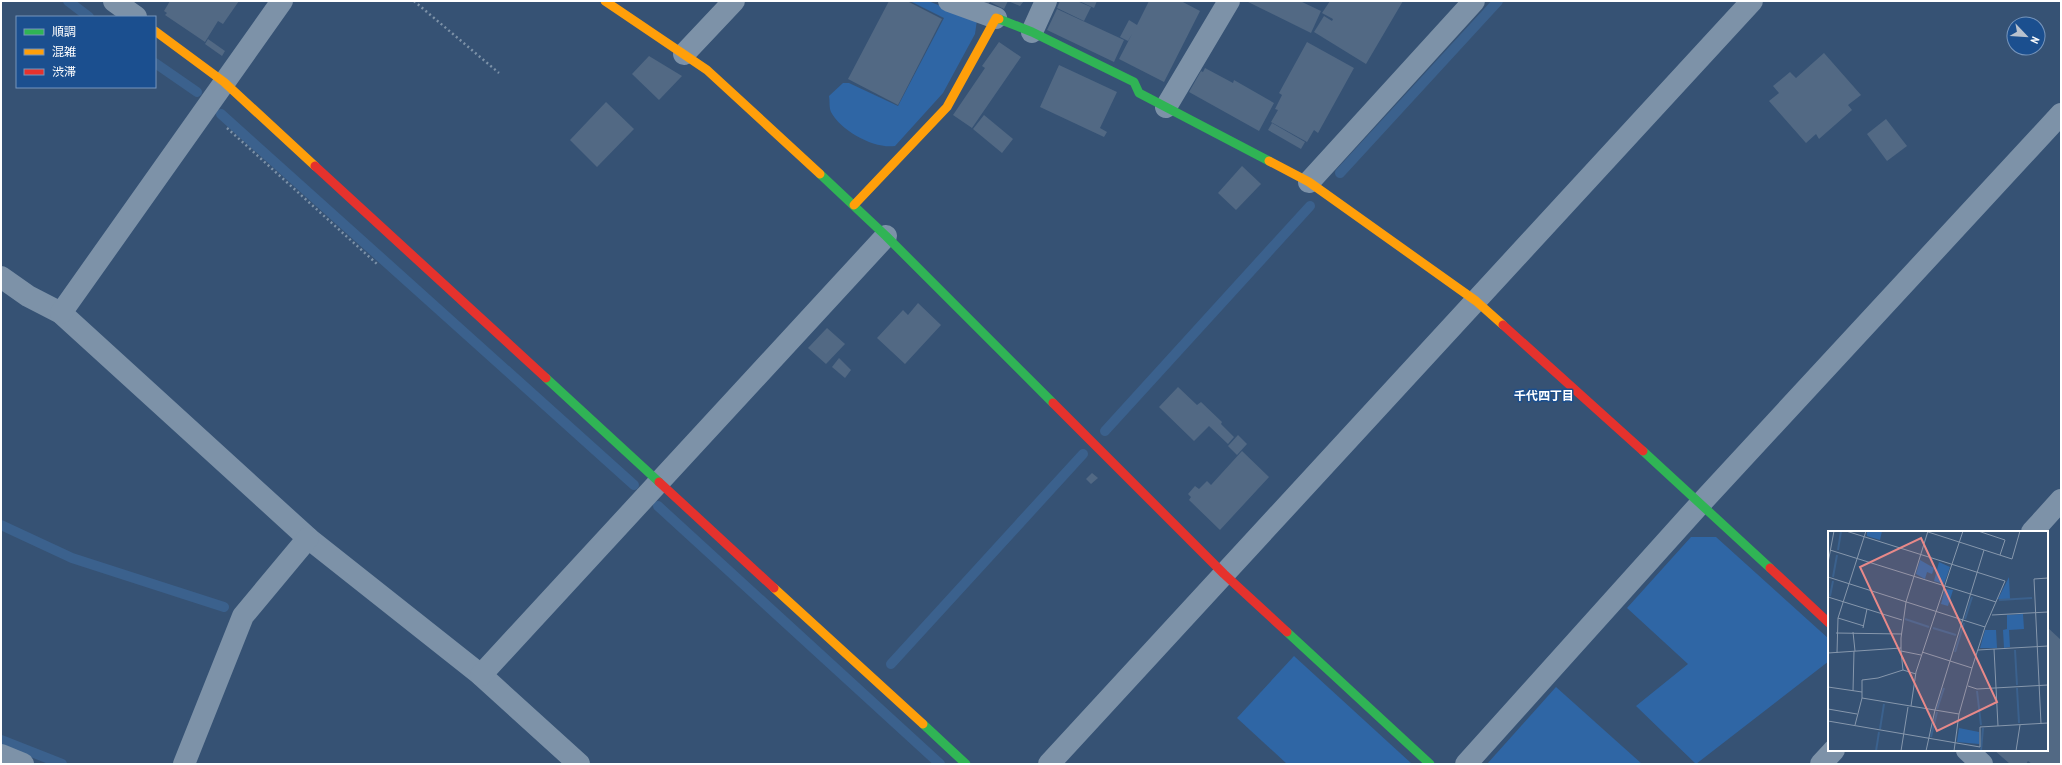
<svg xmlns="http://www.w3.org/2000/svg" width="2062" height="765" font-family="'PT Sans Narrow','Noto Sans JP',sans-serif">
<rect width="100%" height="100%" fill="#365274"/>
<g fill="#2f66a5">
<path d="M910,1H928L977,20L975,34L943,93L895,146C874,149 841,131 831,112C829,108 830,101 829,96L843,83H849L898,106L944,18Z"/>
<path d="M1691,537H1716L1829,639V661L1696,764L1636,706L1688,664L1627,608Z"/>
<path d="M1294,656L1412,764H1287L1237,718Z"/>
<path d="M1556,687L1642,764H1487Z"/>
</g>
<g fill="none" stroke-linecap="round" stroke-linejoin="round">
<g stroke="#3b618d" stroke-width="10">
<path d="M68,1L89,17"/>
<path d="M155,63L197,92"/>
<path d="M221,114L634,485"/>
<path d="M1340,173L1498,1"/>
<path d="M1105,431L1310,206"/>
<path d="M658,506L940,764"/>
<path d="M1,525L72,558L224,607"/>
<path d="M891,664L1083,454"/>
<path d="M1,740L62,764"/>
</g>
</g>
<g fill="#526984">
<path d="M170,1H239L223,24L218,21L205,42L165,15L167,13L164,11Z"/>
<path d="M889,1H907L942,19L898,105L848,79Z"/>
<path d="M979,1H1008L1004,9L990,2L988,5Z"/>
<path d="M1008,1H1024L1020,6Z"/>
<path d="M1060,1H1077L1091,7L1084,21L1057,8Z"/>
<path d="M1079,1H1097L1094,8Z"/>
<path d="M1149,1H1181L1200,11L1164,82L1119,59L1132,34L1128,41L1120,37L1129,20L1137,25Z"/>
<path d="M1246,1H1300L1321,11L1311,33Z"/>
<path d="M1330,1H1403L1366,64L1314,32L1324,16L1332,21L1333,19L1322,13Z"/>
<path d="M1057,9L1124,40L1114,62L1047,30Z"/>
<path d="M208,39L225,51L222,56L205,44Z"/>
<path d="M999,42L1021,57L972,128L953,115L985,68L982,66Z"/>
<path d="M1307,42L1354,68L1318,133L1314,130L1307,142L1271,122L1278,110L1275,109L1282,95L1279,93Z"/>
<path d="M1824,53L1861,95L1848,105L1852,110L1819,139L1816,134L1806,143L1769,101L1779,93L1773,86L1790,72L1796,78Z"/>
<path d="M649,56L682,76L659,100L632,74Z"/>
<path d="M1059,65L1117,92L1100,128L1107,132L1104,137L1040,107Z"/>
<path d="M1205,68L1233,83L1234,80L1274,103L1259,131L1189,92L1201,71L1203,72Z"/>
<path d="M606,102L634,129L597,167L570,140Z"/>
<path d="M984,115L1013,139L1002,153L973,129Z"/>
<path d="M1886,119L1907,146L1887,161L1867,134Z"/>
<path d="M1272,123L1305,142L1301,149L1268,130Z"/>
<path d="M1242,166L1261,184L1236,210L1218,193Z"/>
<path d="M918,303L941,325L905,364L877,338L903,310L908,315Z"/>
<path d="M827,328L845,344L826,364L808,348Z"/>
<path d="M839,358L851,370L845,378L832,367Z"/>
<path d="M1178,387L1197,405L1201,402L1222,422L1221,424L1234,437L1228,444L1209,426L1194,441L1159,407Z"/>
<path d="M1238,435L1247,444L1237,455L1228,446Z"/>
<path d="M1242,451L1269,477L1220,530L1189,500L1191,497L1188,494L1195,486L1199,489L1207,481L1211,485Z"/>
<path d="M1092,473L1098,478L1091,484L1086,479Z"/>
<path d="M2047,627L2061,640V764H2032L2028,761L2026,764H2010L1994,750H2047Z"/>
</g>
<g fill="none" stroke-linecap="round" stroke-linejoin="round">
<g stroke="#7d92a8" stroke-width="2.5" stroke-dasharray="2 3" stroke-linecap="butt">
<path d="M414,1L499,73"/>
<path d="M227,128L377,264"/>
</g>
<g stroke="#7d92a8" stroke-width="22">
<path d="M114,1L136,17"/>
<path d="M949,1L996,18"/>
<path d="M1032,32L1046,1"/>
<path d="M684,54L734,1"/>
<path d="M1166,107L1229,1"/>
<path d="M1309,182L1474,1"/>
<path d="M1,277L28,296L61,313L308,538L481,675L579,764"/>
<path d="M61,313L282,1"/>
<path d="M2032,532L2061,500"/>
<path d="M481,675L886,236"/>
<path d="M1967,750L1982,764"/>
<path d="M1,755L23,764"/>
<path d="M184,764L243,616L308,538"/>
<path d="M1049,764L1752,1"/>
<path d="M1466,764L1701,503L2061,114"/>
<path d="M1821,764L1834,750"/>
</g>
<g stroke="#30b455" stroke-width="9">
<path d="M999,19L1032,32L1134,82L1139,93L1269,161"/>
<path d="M820,174L886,236L1053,403"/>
<path d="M546,378L659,482"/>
<path d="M1643,451L1770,568"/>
<path d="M1287,632L1430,764"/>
<path d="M923,724L966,764"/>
</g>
<g stroke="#ff9f0a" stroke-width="9">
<path d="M605,1L707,70L820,174"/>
<path d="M155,31L224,82L315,166"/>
<path d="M1269,161L1309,182L1476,301L1503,325"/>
<path d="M854,205L947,107L996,18L999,19"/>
<path d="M774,588L923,724"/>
</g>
<g stroke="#e5322d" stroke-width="9">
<path d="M315,166L546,378"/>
<path d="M1503,325L1643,451"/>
<path d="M1053,403L1224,574L1287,632"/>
<path d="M659,482L774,588"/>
<path d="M1770,568L1829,623"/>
</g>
</g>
<g text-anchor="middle" stroke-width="3" stroke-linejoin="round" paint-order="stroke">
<g font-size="12" font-weight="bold" fill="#fff" stroke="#1b4f8f">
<text x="1544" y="400">千代四丁目</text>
</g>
</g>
<g transform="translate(1828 531)">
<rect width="220" height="220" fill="#365274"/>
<path d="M39,0H54L52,9L39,5ZM92,29L106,37L104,43L99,41L97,48L88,43ZM111,31L122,36L116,53L106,50ZM181,46L182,68H170ZM117,58L125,59L120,75L113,73ZM195,83L196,98L181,99L182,116L176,117L175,99L179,98V84ZM157,99H168L169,117H152ZM131,197L151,201V213L129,211Z" fill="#2f66a5"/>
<path fill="none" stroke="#3b618d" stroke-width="2" d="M10,19L13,0M5,46L9,24M2,65L5,50M171,69L204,67M77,88L101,96M137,88L144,66M105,97L128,104M187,119L189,154M127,121L136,92M189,157L191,192M149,160L153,194M109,178L116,157M52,198L56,173M103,206L109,181M48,220L51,201M153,220L155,197"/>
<path fill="none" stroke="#8697ac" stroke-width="1" d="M18,0L177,50L157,96L144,137L131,183L126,220M97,0L184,28L192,0M150,0L177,9L172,24M2,19L168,71M0,32L6,0M0,46L157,96M0,66L74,89M164,84L220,81M10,87L36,95M35,97L39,78M25,101L27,120M8,102L74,103M166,118L170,195M150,119L220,115M73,120L75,139M94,121L144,137M0,122L73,117M9,122L10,87L38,0M93,124L73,120V107L78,71L100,0M88,143L75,139L50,147L34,149V167L131,183M140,155L149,158L220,154M0,156L34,161M25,160L26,120M83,175L88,141L135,0M0,178L29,183M0,190L152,216V196L220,192M213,193L206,48L220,47M27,194L34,167M73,220L80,176M98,220L107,179L156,19M188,220L192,194"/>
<path fill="#e88989" fill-opacity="0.15" stroke="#e88989" stroke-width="2" d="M93,7L169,171L109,200L32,36Z"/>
<rect width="220" height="220" fill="none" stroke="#fff" stroke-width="2"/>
</g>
<rect width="2062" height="765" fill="none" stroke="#ffffff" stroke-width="4"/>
<rect x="16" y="16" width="140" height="72" fill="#1b4f8f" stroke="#7695bc"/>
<rect x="24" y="29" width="20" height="6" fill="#30b455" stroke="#7695bc"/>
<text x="52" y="36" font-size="12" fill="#ffffff">順調</text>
<rect x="24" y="49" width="20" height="6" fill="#ff9f0a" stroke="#7695bc"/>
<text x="52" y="56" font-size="12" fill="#ffffff">混雑</text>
<rect x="24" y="69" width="20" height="6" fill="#e5322d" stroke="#7695bc"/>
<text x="52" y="76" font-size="12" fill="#ffffff">渋滞</text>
<g transform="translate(2026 36) rotate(115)"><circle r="19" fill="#1b4f8f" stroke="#7695bc"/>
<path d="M0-3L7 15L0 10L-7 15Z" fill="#b9c2ce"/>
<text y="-6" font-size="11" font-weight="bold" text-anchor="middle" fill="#ffffff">N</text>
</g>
</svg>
